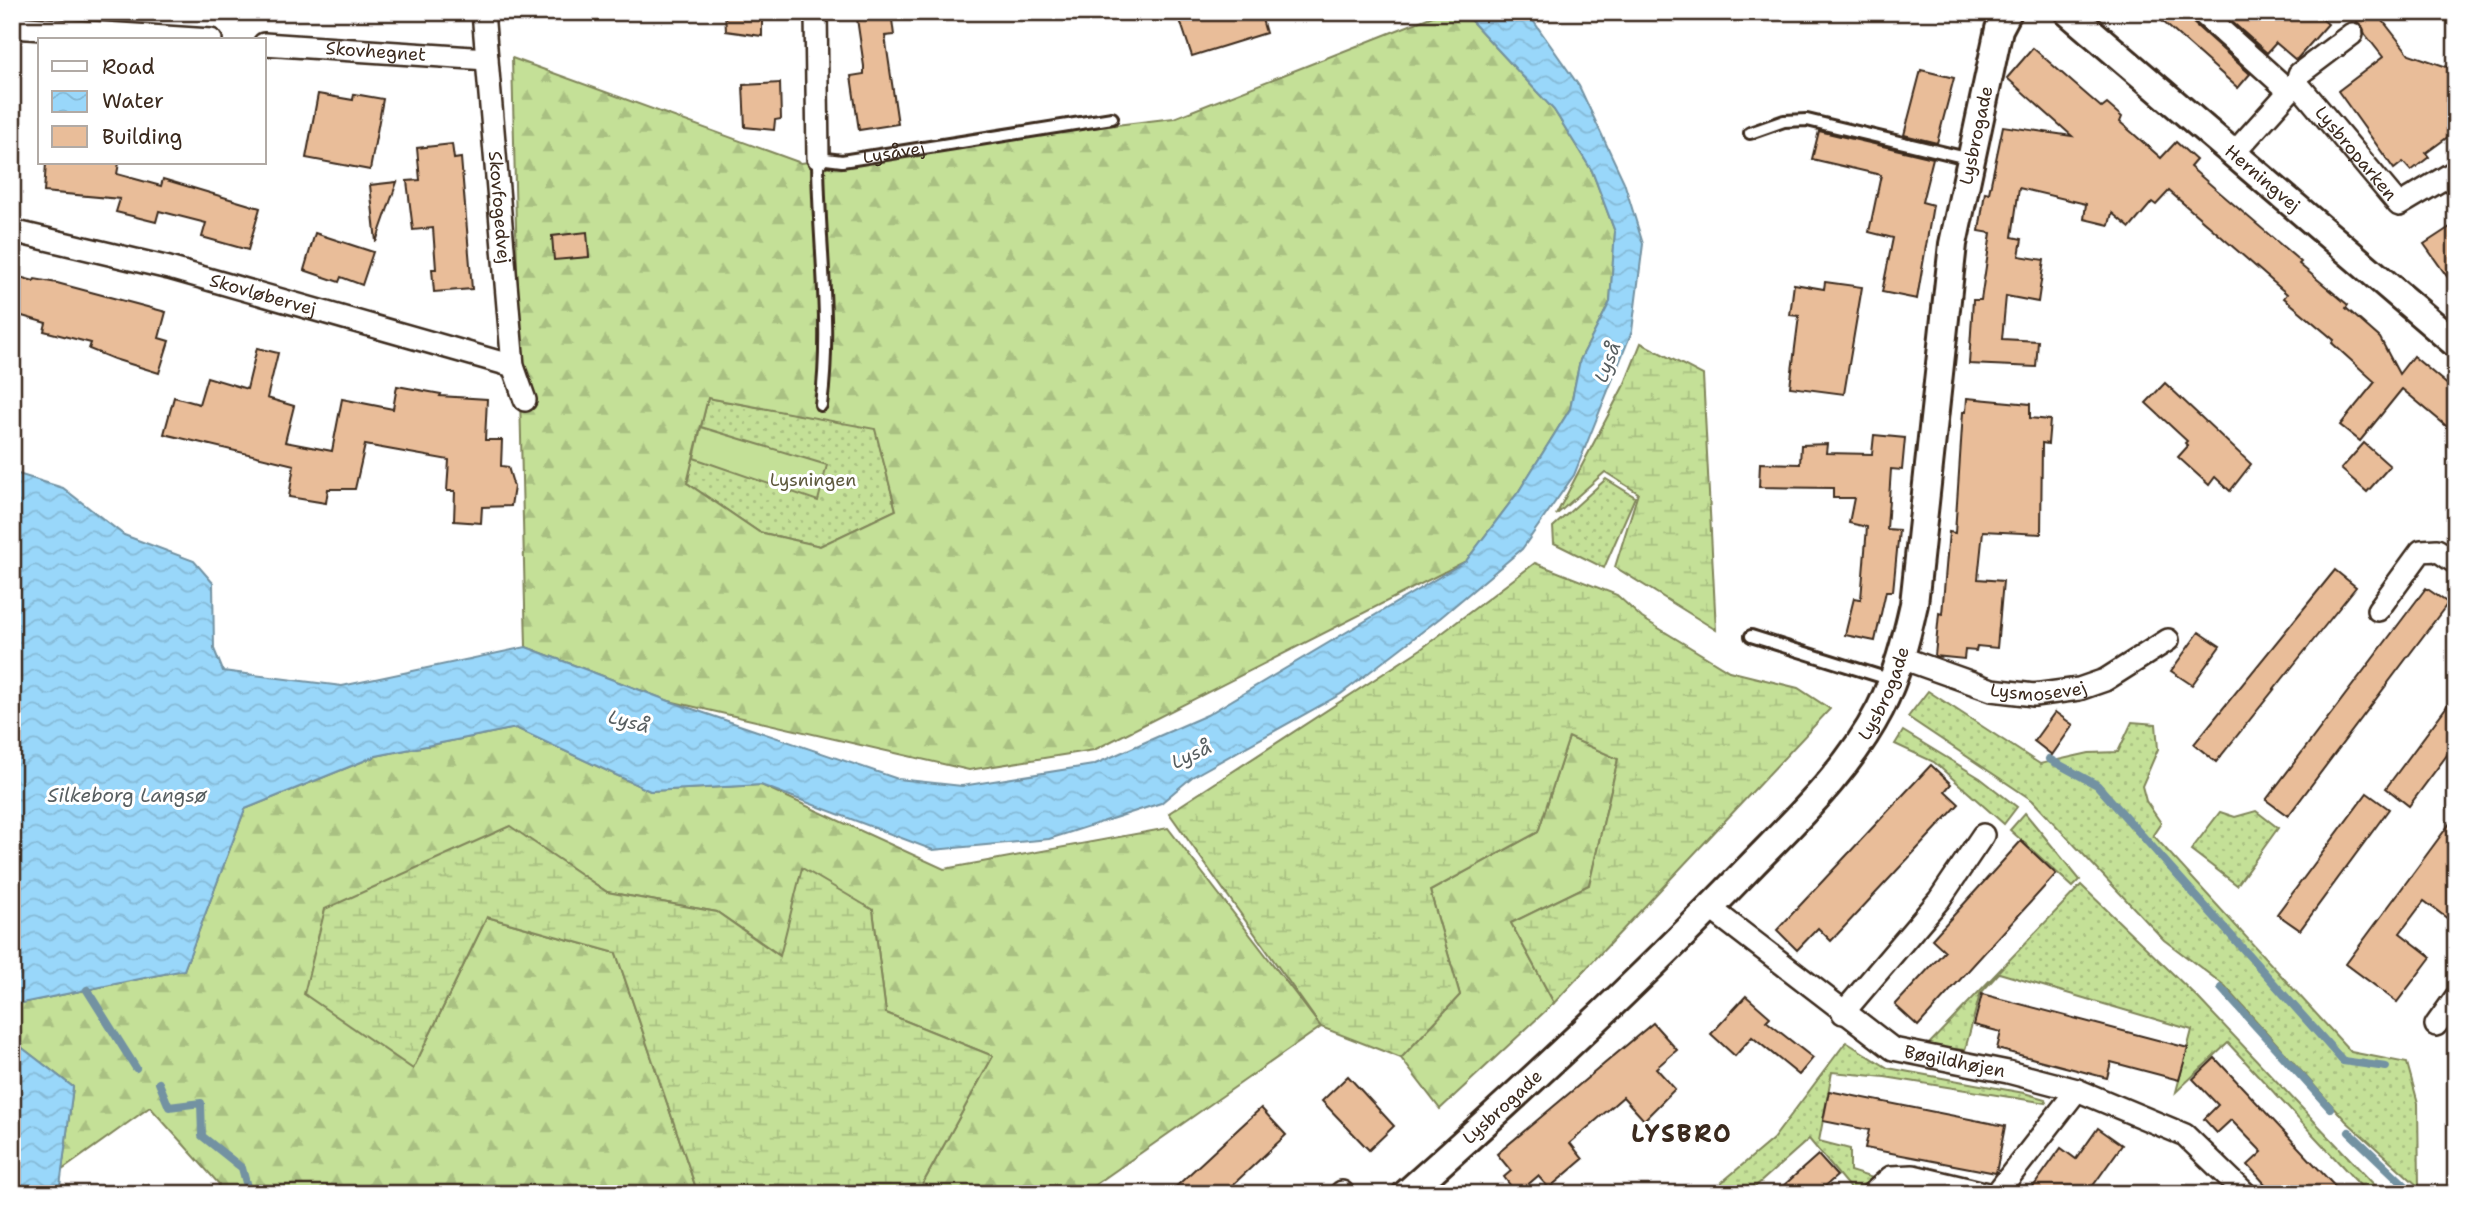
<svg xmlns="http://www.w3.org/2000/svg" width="2468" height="1206" font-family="'Shantell Sans',sans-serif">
<defs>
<pattern id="grass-dots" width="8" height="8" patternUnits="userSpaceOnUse" patternTransform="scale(1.75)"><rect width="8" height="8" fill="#c4e097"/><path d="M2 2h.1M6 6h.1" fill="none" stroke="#a9c082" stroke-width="1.8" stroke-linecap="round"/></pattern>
<pattern id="forest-firs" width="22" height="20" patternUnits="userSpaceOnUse" patternTransform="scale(1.75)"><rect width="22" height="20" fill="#c4e097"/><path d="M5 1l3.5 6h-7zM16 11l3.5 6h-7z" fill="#a9c082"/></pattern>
<pattern id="wetland-marsh" width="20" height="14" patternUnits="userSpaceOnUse" patternTransform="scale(1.75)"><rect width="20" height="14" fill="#c4e097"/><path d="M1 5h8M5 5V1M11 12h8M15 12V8" fill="none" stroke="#a9c082"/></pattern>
<pattern id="water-waves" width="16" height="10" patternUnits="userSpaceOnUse" patternTransform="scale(1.75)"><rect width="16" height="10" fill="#99d7fa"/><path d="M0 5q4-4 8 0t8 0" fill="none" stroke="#85b9d6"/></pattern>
</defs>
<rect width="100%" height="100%" fill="#fff"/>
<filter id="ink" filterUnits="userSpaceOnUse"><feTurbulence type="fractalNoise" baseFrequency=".0143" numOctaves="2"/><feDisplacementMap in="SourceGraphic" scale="14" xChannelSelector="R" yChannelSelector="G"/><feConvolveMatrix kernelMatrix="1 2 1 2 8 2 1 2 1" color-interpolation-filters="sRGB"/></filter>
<g filter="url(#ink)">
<g fill="url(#grass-dots)" stroke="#80855a" stroke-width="2">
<path d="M708,398L875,428L896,510L820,546L759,532L687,483Z"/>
<path d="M1606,479L1635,497L1604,568L1554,543L1553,527Z"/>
<path d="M1928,691L2040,764L2089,753L2118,752L2132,722L2156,724L2158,749L2142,786L2146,801L2161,823L2153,835L2351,1052L2407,1063L2418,1103L2419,1187L2346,1121L2225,986L2164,940L2032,800L1908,717Z"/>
<path d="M1903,731L1980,778L2017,807L2004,824L1934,762L1895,744Z"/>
<path d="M2256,811L2278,828L2237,885L2191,850L2220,812L2235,817Z"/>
<path d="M2025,813L2080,880L2073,887L2010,830Z"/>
<path d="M2081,885L2198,998L2383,1194H2368L2228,1043L2176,1092L2192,1030L1999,973L1980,994L1965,1050L1927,1046Z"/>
<path d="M1846,1042L1888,1068L2024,1093L2045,1099L2046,1103L1885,1077L1832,1072L1819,1141L1850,1149V1171L1873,1178L1853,1192L1809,1139L1747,1194H1708L1773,1139Z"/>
</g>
<g fill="url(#forest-firs)" stroke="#80855a" stroke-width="2" fill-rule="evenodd">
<path d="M1443,12H1463L1554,110L1592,171L1615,232L1610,302L1580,360L1570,409L1519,491L1466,561L1094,750L969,770L669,701L526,647L512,58L801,163L1174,118ZM708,398L875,429L896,510L820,546L759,532L687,483Z"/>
<path d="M516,728L650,791L761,785L944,869L1168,828L1321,1027L1082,1194H917L993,1056L886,1013L873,910L781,956L717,912L607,892L510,827L413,1069L487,917L616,953L698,1194H217L219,1184L150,1107L62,1170L73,1087L12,1040V1005L184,970L245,809L376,756Z"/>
<path d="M1569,737L1618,759L1589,885L1511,923L1554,1003L1440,1109L1401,1058L1460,995L1430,891L1538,832Z"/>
</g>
<g fill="url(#wetland-marsh)" stroke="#80855a" stroke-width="2">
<path d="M1641,343L1703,375L1716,630L1615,567L1638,493L1605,472L1556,515L1625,383Z"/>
<path d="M1535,563L1617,595L1642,618L1729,671L1798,688L1830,709L1554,1003L1511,923L1589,885L1618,759L1569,737L1538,832L1430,891L1460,995L1401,1058L1321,1027L1169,813L1421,649Z"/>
<path d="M510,826L607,892L717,912L780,956L802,868L873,910L886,1013L993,1056L917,1194H698L616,953L487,917L413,1069L304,994L325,909Z"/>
</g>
<path fill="#c4e097" stroke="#80855a" stroke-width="2" d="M701,427L827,465L818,501L694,458Z"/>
<g fill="url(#water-waves)" stroke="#7392a2" stroke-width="2">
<path d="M1463,12H1527L1579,86L1624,182L1643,244L1632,331L1574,475L1522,549L1440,618L1341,694L1192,777L1161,803L1049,839L933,850L761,785L650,791L516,728L376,756L245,809L184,970L12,1005V472L63,488L124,535L194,561L213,583L214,649L223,671L342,686L526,647L669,701L898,779L962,786L1093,765L1207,715L1466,561L1519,491L1570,409L1580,360L1610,302L1615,232L1592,171L1554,110Z"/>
<path d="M12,1040L73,1087L59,1194H12Z"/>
</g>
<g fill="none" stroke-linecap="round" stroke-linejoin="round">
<g stroke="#7392a2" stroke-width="8">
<path d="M2049,759L2097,785L2343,1061L2386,1067"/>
<path d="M2221,988L2330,1108"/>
<path d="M87,990L136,1068"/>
<path d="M159,1083L169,1107L201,1103L202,1136L242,1168L249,1194"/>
<path d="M2349,1132L2414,1194"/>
</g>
</g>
<g fill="#e9bd99" stroke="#3b2a1e" stroke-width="2">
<path d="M725,12H762V36L726,31Z"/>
<path d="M856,12H891L894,35L885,36L898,124L859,130L851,76L864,74V66Z"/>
<path d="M1206,12H1260L1266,33L1192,56L1180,20Z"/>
<path d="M2152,12H2188L2192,22L2250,74L2238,88Z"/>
<path d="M2221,12H2314L2328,24L2296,60L2276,43L2267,53Z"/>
<path d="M2347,12H2376L2409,54L2456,70V131L2426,153L2429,157L2411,171L2403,162L2394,169L2338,91L2383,57L2365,34L2362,26Z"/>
<path d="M2033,48L2102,108L2107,104L2122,117L2120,122L2161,158L2176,142L2196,160L2190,167L2301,262L2299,264L2348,305L2346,308L2380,338L2399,374L2413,356L2456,392V434L2402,389L2360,441L2340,425L2375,382L2332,343L2334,340L2284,298L2287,294L2169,191L2156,205L2152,202L2130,228L2112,213L2109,225L2084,219L2086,204L2019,188L2012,237L2022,239L2019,256L2044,260L2038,302L2006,296L2002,339L2038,341L2036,367L1969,364L1973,300H1981L1991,233L1979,231L1985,192L1989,193L2003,126L2072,136L2007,78Z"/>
<path d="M1921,70L1954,78L1937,143L1904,135Z"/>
<path d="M780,83L781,119L775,120L774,130L745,127L743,85Z"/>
<path d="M318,94L353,100L354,94L383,99L370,170L306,158Z"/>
<path d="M1819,131L1933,158L1922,202L1933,205L1917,299L1882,292L1893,238L1869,232L1881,175L1812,159Z"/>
<path d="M452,144L454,159L461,158L472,289L434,292L432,269H436L433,228L413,230L407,181L420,180L417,148Z"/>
<path d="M46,163H119L117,174L161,186L163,179L260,208L248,250L202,237L206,223L159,211L156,222L116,212L120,199L44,192Z"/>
<path d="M397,182L376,242L370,185Z"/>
<path d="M2456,223V289L2424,244Z"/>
<path d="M587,232L589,257L554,260L552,236Z"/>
<path d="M315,233L373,252L362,285L341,277L339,282L304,270Z"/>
<path d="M12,275L34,281L35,279L57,283L166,312L159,338L169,341L159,373L114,359L89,349L91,343L44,331L46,323L12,313Z"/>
<path d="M1825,282L1862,287L1844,394L1790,387L1799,316L1790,315L1794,284L1824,289Z"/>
<path d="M257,348L278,353L267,398L294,406L285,442L332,451L342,399L393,409L397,386L441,394L440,396L487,399L485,440H502L501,466L508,467L514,487L511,506L482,507L481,523L454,521L455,491H447L449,460L365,445L355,489H328L326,503L289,497L294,465L164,434L174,397L199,404L207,377L247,389Z"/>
<path d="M2165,383L2251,464L2230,491L2215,477L2209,485L2178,457L2188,446L2185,443L2187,441L2146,403Z"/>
<path d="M1967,398L2030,404V418L2050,420L2048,444L2042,443L2041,534L1983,531L1978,579L2003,581L1997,648L1977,646L1976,651L1965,650L1964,659L1935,656L1939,613L1942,614L1949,532L1955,533L1963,412H1966Z"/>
<path d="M1874,435L1905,438L1902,470L1891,469L1887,529L1899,530L1893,591H1886L1875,641L1845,635L1854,598L1861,599L1867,527L1849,523L1854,498H1833V488L1759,487L1760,463L1800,464L1801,445L1827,444L1826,453L1872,454Z"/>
<path d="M2364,443L2390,466L2367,492L2341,469Z"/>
<path d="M2335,570L2356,587L2216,762L2194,744Z"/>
<path d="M2426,588L2448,603L2288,816L2266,800Z"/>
<path d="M2199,632L2220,646L2192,685L2171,671Z"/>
<path d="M2456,694V743L2409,806L2386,788Z"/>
<path d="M2055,712L2073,725L2052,755L2034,741Z"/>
<path d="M1931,765L1951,784L1945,791L1959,804L1831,941L1818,928L1797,950L1777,930Z"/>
<path d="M2367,793L2389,809L2300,930L2277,914Z"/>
<path d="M2456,815V925L2424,901L2400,933L2431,957L2397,1002L2346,964Z"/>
<path d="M2021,841L2056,874L1918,1026L1895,1005L1945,951L1932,939Z"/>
<path d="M1982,994L2188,1048L2179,1080L2111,1062L2107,1078L1997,1049L2001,1032L1974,1025Z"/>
<path d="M1746,996L1770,1017L1766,1021L1813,1058L1799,1075L1752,1037L1735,1056L1711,1034Z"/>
<path d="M1653,1023L1677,1050L1656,1068L1675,1089L1644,1120L1623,1097L1570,1143L1583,1159L1549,1188L1538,1176L1517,1194L1504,1177L1511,1171L1497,1154Z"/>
<path d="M2215,1058L2342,1194H2274L2248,1165L2262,1152L2231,1120L2217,1133L2204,1119L2218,1105L2193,1079Z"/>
<path d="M1348,1076L1394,1126L1369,1150L1322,1101Z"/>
<path d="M1829,1091L2005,1126L1996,1173L1865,1148L1869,1130L1823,1121Z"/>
<path d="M1261,1108L1286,1135L1223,1194H1168Z"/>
<path d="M2098,1128L2122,1145L2087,1194H2028L2061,1148L2076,1159Z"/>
<path d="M1818,1155L1837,1176L1816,1194H1774Z"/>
</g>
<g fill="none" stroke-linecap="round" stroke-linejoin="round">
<defs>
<g id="service">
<path d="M1750,133L1784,121L1807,120L1971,159"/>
<path id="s1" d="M821,405C832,323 818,240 818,158L842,161L1112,118"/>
<path d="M1751,636L1892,680"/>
</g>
<g id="minor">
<path id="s2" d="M483,12L513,366L525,400"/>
<path d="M816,12L818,158"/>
<path d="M2201,12L2289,91"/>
<path d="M12,27L211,40"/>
<path id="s3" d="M264,44L487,59"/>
<path d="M2297,83L2299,74L2352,34"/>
<path id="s4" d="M2234,153L2297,83L2399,205L2456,171"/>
<path id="s5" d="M12,231L169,268L513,366"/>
<path d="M2378,610L2421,551L2437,550L2456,563"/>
<path id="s6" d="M1902,658L1992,690L2034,695L2079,689L2105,680L2168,640"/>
<path id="s7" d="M1710,908L1893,1049L2008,1072L2077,1090L1996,1194"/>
<path d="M1843,1013L1939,900L1983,835"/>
<path d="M2436,1025L2456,997"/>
<path d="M2077,1090L2185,1135L2246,1194"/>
<path d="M1340,1194L1342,1192"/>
<path d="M1872,1194L1891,1177L1913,1176L1988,1194"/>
</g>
<g id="tertiary">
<path id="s8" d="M2068,12L2456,344"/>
<path id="s9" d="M1406,1194C1523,1090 1636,985 1745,872C1793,822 1847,773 1880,709C1897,675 1906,640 1914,604L1953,244L1999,29L2008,12"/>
</g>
</defs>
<use href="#service" stroke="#3b2a1e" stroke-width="16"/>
<use href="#minor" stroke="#3b2a1e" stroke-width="26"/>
<use href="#tertiary" stroke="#3b2a1e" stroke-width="32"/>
<use href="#service" stroke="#fff" stroke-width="10"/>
<use href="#minor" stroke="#fff" stroke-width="21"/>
<use href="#tertiary" stroke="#fff" stroke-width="26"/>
</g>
</g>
<g text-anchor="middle" stroke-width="6" stroke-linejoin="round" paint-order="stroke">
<g font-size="18" fill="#3b2a1e" stroke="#fff">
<text dy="6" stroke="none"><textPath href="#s3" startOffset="112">Skovhegnet</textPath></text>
<text dy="6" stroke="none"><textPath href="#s9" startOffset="1264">Lysbrogade</textPath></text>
<text dy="6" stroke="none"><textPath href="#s1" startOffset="324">Lysåvej</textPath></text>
<text dy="6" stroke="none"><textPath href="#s4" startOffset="186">Lysbroparken</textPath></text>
<text dy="6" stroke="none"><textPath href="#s8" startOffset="256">Herningvej</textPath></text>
<text dy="6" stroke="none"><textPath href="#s2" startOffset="196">Skovfogedvej</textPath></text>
<text dy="6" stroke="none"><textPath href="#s5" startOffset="259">Skovløbervej</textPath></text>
<text dy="6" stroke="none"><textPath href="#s6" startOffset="142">Lysmosevej</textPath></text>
<text dy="6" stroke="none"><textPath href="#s9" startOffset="696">Lysbrogade</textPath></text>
<text dy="6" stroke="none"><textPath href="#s7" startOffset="294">Bøgildhøjen</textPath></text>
<text dy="6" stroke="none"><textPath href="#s9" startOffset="130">Lysbrogade</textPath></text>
</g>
<g font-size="18" fill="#5d583c" stroke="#fff">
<text x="813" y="486">Lysningen</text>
</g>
<g font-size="19" font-style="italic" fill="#575e60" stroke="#fff">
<text transform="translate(1607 362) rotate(-69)" y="7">Lyså</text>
<text transform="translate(629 721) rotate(15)" y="7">Lyså</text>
<text transform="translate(1191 754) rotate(-25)" y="7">Lyså</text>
<text x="127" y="802">Silkeborg Langsø</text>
</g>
<g font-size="24" font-weight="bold" letter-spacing="2" fill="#3b2a1e" stroke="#fff">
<text x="1682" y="1142">LYSBRO</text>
</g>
</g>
<rect width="2468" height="1206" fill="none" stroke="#fff" stroke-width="42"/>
<rect x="21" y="21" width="2426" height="1164" fill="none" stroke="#3b2a1e" stroke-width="2.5" filter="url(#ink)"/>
<rect x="38" y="38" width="228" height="126" fill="#ffffff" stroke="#b1aaa5" stroke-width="2"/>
<rect x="52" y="61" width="35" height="10" fill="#ffffff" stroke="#b1aaa5" stroke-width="2"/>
<text x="102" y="74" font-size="21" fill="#3b2a1e">Road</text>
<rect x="52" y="91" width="35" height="21" fill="url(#water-waves)" stroke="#b1aaa5" stroke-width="2"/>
<text x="102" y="108" font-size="21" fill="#3b2a1e">Water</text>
<rect x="52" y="126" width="35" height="21" fill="#e9bd99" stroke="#b1aaa5" stroke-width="2"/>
<text x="102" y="144" font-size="21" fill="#3b2a1e">Building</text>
</svg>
